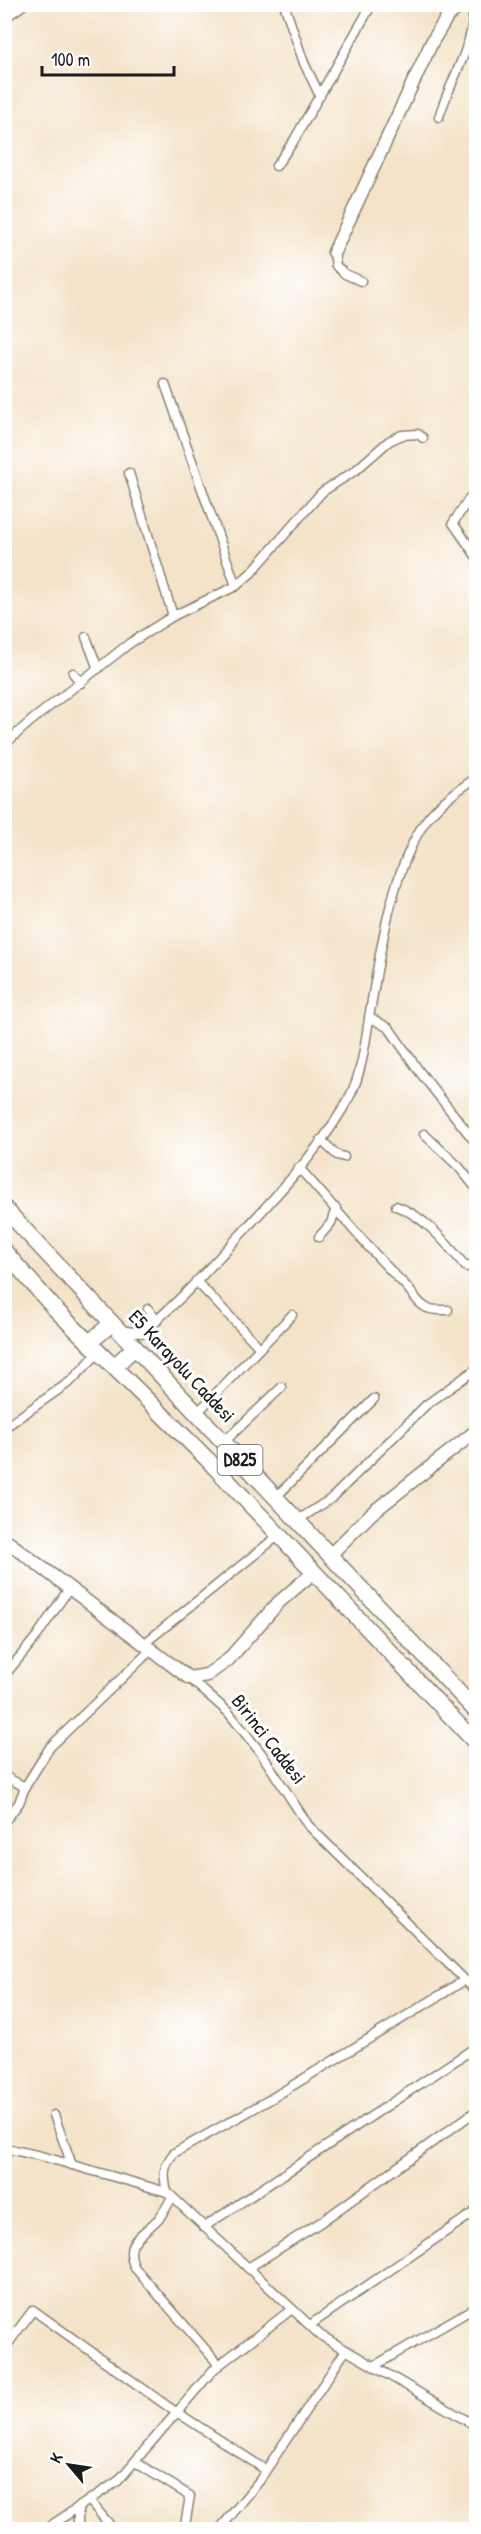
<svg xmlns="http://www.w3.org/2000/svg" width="481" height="2534" font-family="'Patrick Hand',sans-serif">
<rect width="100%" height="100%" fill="#fff"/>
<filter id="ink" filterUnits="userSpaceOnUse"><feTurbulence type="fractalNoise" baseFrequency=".0167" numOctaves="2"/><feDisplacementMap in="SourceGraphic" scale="12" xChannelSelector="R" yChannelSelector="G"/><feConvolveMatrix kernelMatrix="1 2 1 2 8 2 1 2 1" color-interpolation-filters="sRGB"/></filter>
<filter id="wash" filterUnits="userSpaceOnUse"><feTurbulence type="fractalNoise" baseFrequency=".008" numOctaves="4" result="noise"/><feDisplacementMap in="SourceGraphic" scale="24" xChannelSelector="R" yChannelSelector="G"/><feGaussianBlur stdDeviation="1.35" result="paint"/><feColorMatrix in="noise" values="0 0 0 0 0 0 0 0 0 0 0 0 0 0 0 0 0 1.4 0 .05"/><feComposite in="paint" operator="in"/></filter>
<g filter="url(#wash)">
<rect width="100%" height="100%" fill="#f4e3c9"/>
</g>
<g filter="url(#ink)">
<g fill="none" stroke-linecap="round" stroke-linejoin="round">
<defs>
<g id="street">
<path d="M284,4L304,63L320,96"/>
<path d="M439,117C448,85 480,34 472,4"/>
<path d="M276,166L293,142L372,4"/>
<path d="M334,252L336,266L345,274L361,281"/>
<path d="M165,384L236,586"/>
<path d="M129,473L173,616"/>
<path d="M476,489L453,523L476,556"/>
<path d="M86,637L98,669"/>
<path d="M73,673L81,683"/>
<path d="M4,745L31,721L130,643L173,616L236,586L251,573L322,492L356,470L389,441L402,435L418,434L423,438"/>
<path d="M369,1017L389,1028L419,1071L476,1143"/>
<path d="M424,1134L459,1167L476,1188"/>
<path d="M321,1140L337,1155L344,1157"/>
<path d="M299,1168C334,1206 366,1247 403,1283C411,1290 416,1302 425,1307C432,1311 440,1310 448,1310"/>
<path d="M396,1206C425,1216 447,1244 466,1267L476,1262"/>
<path d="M319,1237L331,1223L336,1208"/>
<path d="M196,1281L260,1348L197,1413"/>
<path d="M148,1309L157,1321"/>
<path d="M119,1330L141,1333C178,1304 209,1268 241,1234C280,1191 323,1147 350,1096C362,1073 366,1038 370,1012C380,953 391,872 425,822C437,804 459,789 476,778"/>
<path d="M260,1348L292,1315"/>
<path d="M4,1428L71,1381L99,1352"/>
<path d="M224,1442L282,1387"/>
<path d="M275,1498L374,1399"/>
<path d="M298,1520L332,1498L426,1405L476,1369"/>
<path d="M145,1643L279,1535"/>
<path d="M4,1676L37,1636L70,1587"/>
<path d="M189,1678L228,1712L261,1753L308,1825L476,1991"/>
<path d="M4,1776L25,1787"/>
<path d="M4,1822L19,1803L25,1787L50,1747L152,1649"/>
<path d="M54,2115L72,2165"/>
<path d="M4,2148L41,2156L167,2192L320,2335L476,2426"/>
<path d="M167,2192C163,2175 163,2166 174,2153L269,2100L465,1980"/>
<path d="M172,2197C168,2204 165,2211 159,2218C143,2236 122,2240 135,2268L219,2365"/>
<path d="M204,2227L476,2047"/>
<path d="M248,2268L321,2222L476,2111"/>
<path d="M310,2325L476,2211"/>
<path d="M4,2349L33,2310L177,2413"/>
<path d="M374,2366L476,2307"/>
<path d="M178,2413L266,2470L260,2480L219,2530"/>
<path d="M135,2462L190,2496L185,2525L189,2530"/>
<path d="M266,2470L346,2350"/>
<path d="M89,2500L114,2530"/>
<path d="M44,2530L118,2481L214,2369L292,2309"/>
<path d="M78,2530V2507"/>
</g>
<g id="secondary">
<path d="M4,16L21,4"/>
<path d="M334,252L432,42L447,17L462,4"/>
<path d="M4,1539L189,1678L207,1675L228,1660L279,1602L314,1572"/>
<path d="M330,1555L372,1513L476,1431"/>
</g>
<g id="highway">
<path d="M4,1208L476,1711"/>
<path d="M4,1251L55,1309L207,1459L476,1743"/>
<path d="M89,1343L112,1323"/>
<path d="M114,1367L135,1347"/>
</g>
</defs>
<use href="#street" stroke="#888072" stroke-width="11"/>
<use href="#secondary" stroke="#888072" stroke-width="15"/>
<use href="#highway" stroke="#888072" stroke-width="18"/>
<use href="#street" stroke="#fff" stroke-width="8"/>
<use href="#secondary" stroke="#fff" stroke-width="12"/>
<use href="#highway" stroke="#fff" stroke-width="15"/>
</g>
</g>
<g text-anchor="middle" stroke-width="6" stroke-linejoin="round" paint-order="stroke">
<rect fill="#fff" stroke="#606060" stroke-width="1.5" x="217.5" y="1445" width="45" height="30" rx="4.5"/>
<g font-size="18" font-weight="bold" fill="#1c1c1c">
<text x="240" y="1466">D825</text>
</g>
<g font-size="20" fill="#1c1c1c" stroke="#fff">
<text transform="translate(182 1366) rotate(47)" y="7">E5 Karayolu Caddesi</text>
<text transform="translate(269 1739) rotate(52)" y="7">Birinci Caddesi</text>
</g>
</g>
<rect width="481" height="2534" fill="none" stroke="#fff" stroke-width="24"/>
<g transform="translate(69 2465) rotate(299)" stroke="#ffffff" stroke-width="4.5" paint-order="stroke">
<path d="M0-4.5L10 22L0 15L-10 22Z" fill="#1c1c1c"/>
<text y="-9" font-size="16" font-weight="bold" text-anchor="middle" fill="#1c1c1c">K</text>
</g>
<path d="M42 66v9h132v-9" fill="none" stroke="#1c1c1c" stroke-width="3"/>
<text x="51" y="66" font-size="18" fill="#1c1c1c" stroke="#ffffff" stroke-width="4.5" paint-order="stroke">100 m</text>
</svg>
